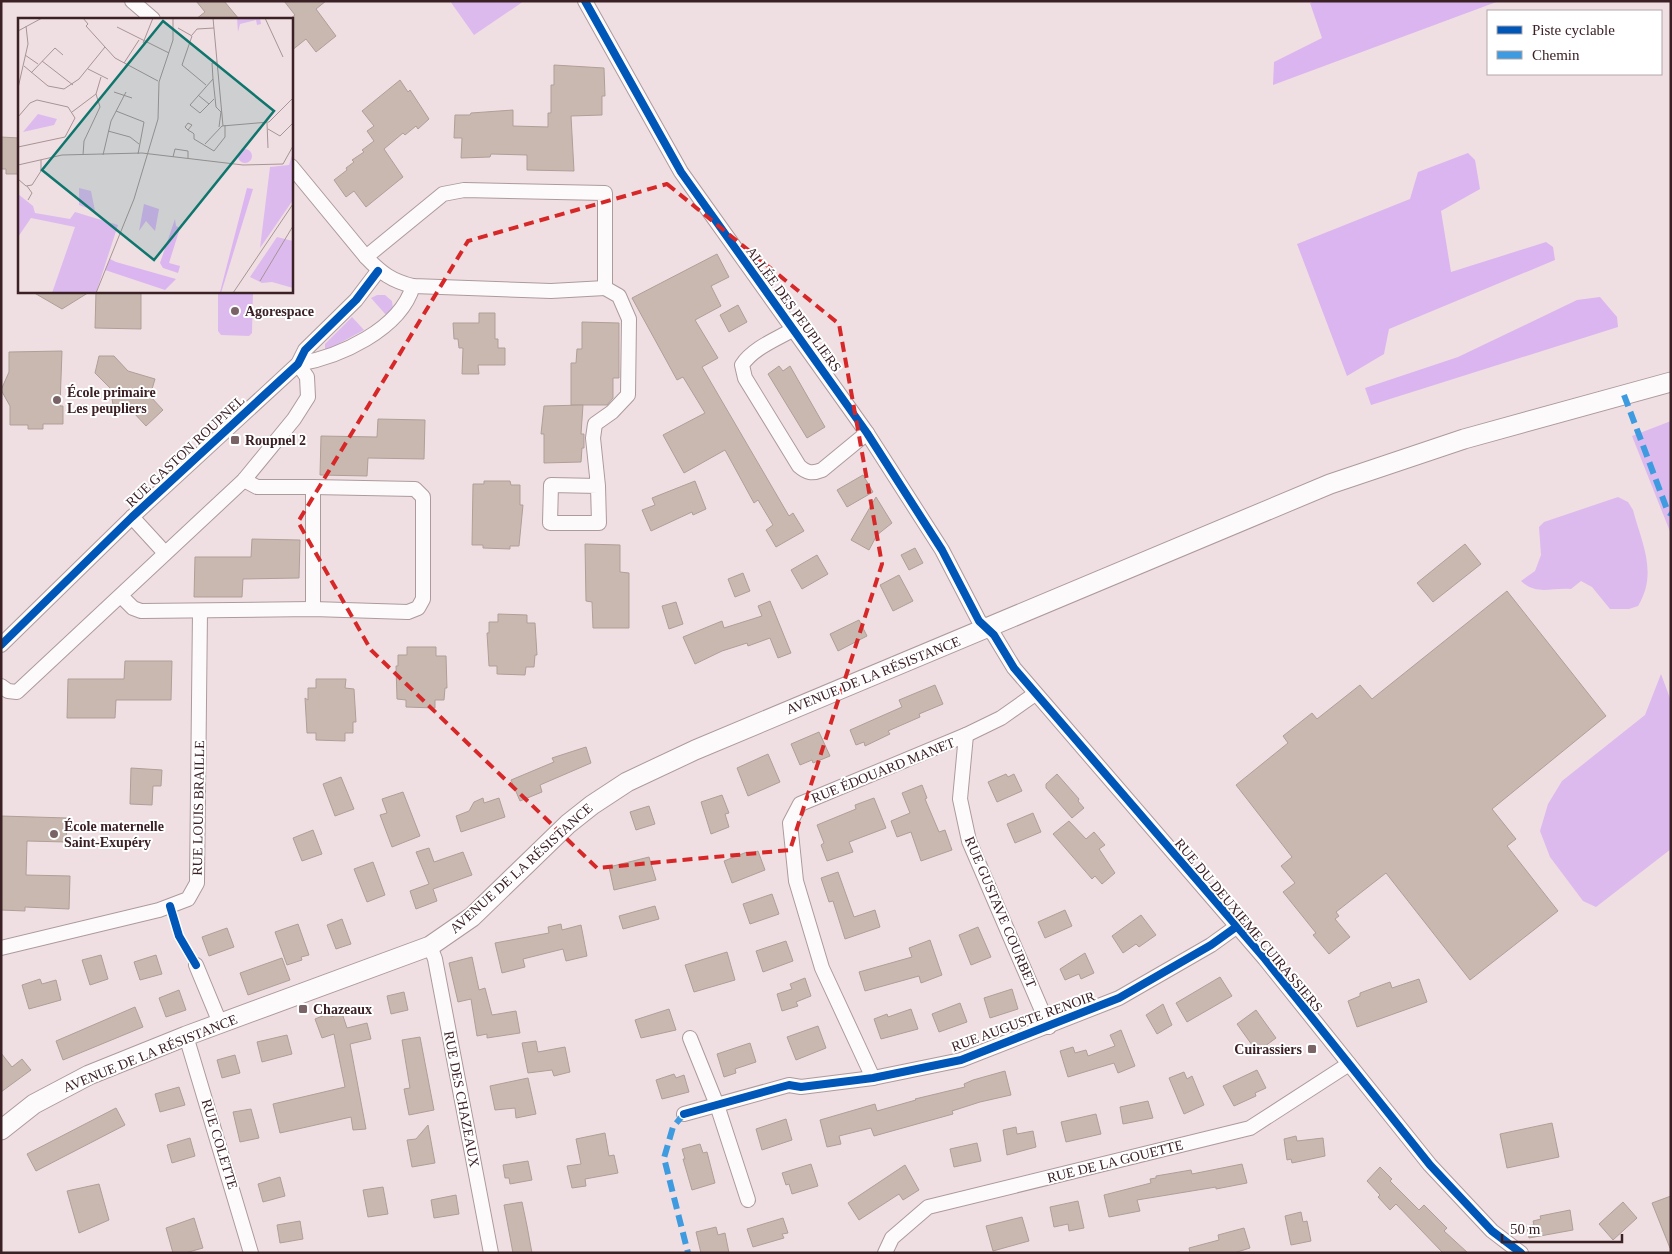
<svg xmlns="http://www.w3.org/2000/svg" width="1672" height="1254" font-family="Georgia,serif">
<rect width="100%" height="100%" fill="#f0dfe2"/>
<g fill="#dcbaee">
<path d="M450,1H524L474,35Z"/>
<path d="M218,291H253L252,333L249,336L221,335L218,331Z"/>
<path d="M377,295H385L392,301L393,309L387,316L371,298Z"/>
<path d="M352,317L364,330L325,351V344Z"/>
<path d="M1671,421V534L1632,436Z"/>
<path d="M1618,497L1628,502L1633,510C1642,544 1658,573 1638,606L1629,609H1610L1592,587L1581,581L1571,589C1551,587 1537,596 1521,581L1535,571L1541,555L1539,527L1544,522Z"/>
<path d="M1661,674L1671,701V849L1596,907L1583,901L1550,857L1540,831L1548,804L1562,781L1645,715Z"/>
</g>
<g fill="#dbb5ef">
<path d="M1315,1H1499L1273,85L1274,62L1322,38L1310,3Z"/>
<path d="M1468,153L1475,160L1480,189L1441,211L1451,272L1546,242L1553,247L1555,260L1389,329L1384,354L1347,376L1297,244L1410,199L1418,172Z"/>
<path d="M1600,297L1617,317L1618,327L1371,405L1365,388L1458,357L1577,300Z"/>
</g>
<g fill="#c9b8b0" stroke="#af9f97">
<path d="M196,1H224L239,19H196L205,12Z"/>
<path d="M284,1H326L316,9L336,36L316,52L306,39L291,51V18L295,15Z"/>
<path d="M554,65L604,68L605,96H602V115L571,116L574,171L527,170V155L491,154L490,157L461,158L462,138H454L455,115H470L471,113L513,110V126L548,127V113H551V85H554Z"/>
<path d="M400,80L408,92L410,90L429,119L418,129L416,126L405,135L403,133L384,149L403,177L366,207L354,191L346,197L334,180L347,170L346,168L354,162L352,160L364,152L362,150L374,141L367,131L374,126L362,111Z"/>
<path d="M1,137L19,138V174H6V169H1Z"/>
<path d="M717,254L729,277L711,286L721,306L695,320L718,358L702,367L789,516L793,513L804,531L776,547L766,530L773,525L758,500L754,503L725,450L684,473L663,435L705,413L683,377L677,380L632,298Z"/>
<path d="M31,291H91L62,309Z"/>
<path d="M96,291H141V329L95,328Z"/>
<path d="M738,305L747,322L729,332L720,315Z"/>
<path d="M479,313H495V339H498V348H505V365H478L479,374H462L463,348H459L458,339H454L453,323H479Z"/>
<path d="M582,322L619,323V378H613V398L607,405H571V363H576L577,349H582Z"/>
<path d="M62,351L60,406H63V424H43V429H28V425H10V406L1,390L9,372V352Z"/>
<path d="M99,356H114L128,371L155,379L150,396L163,410L146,426L133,412L115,415L110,388L95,373Z"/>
<path d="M779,366L783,371L790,366L825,427L807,438L768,374Z"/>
<path d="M583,405L581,434H584V448H582L581,462L544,463V434H541L544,406Z"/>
<path d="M378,419L425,420L424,459L368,458L367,476L320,475L321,436L377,437Z"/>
<path d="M863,475L873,492L847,507L837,490Z"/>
<path d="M484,481H510L511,485H520V505H523L519,546H510V549L483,548V545H472L473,484H484Z"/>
<path d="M695,481L706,509L693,515L692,512L651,531L642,510L655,505L652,498Z"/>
<path d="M876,497L892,523L877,535L869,550L851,540Z"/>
<path d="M252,539L300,540L299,578L243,579L242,597H194L195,557H251Z"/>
<path d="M585,544L620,545V572L629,573V628H593L592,602L586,601Z"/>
<path d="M1465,544L1481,564L1433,602L1417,583Z"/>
<path d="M915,548L923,563L909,570L901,555Z"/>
<path d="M817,555L828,574L802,589L791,570Z"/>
<path d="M743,573L750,591L735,597L728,579Z"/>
<path d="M899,575L913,601L893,611L880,585Z"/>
<path d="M1507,591L1606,716L1492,809L1516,839L1507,846L1558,911L1470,980L1386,873L1336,912L1339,916L1335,919L1350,937L1329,954L1313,935L1316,933L1283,892L1295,883L1281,866L1292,857L1236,785L1288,743L1283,736L1312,713L1317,719L1360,685L1372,699Z"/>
<path d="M770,601L791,653L778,658L770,638L748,646L747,643L722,651L695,664L683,637L722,621L724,628L762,616L758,606Z"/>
<path d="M676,602L683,624L669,629L662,606Z"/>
<path d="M498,614L527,615V623H535L537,655H535L534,667H526L525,675L497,674V666H489L487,633H489V622H498Z"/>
<path d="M859,620L867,636L838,651L830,634Z"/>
<path d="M407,647H436V656H446L447,688H445L444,700H435V708L406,707V700L397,699L396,666H398V655H407Z"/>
<path d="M125,661H172L171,700H116L115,718H67L68,679H124Z"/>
<path d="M316,679H346L345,688L354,689L356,722H353V733H345V741L316,740V733H307L305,698L308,700V688H316Z"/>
<path d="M935,685L943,704L919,714L920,717L888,731L890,734L865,746L864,742L856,745L850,730L902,707L899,700Z"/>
<path d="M819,732L830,756L813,763L812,760L800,765L791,744Z"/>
<path d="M586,747L591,763L540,785L542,792L520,801L511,780L554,762L552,758Z"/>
<path d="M768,754L780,782L748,796L737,768Z"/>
<path d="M131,768L162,770L161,786H153L152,805L130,804Z"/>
<path d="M1006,774L1008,777L1014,774L1022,791L997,802L988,782Z"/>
<path d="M1057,774L1079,799L1078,801L1084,808L1072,818L1046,788V784Z"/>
<path d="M341,777L354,809L335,816L323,784Z"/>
<path d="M922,785L927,798L925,799L939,832L945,830L952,850L921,861L911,832L897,837L891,821L910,813L902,793Z"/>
<path d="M403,792L420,836L392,847L380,815L387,813L382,799Z"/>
<path d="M722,795L729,813L725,814L729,827L711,834L701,802Z"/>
<path d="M483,798L484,803L499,798L505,817L461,832L456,816L469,811L474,802Z"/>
<path d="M874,798L886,828L849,842L853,852L827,861L821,845L824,843L817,825L856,809L855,805Z"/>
<path d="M649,806L655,824L636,830L630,812Z"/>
<path d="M1033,813L1041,832L1015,843L1007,824Z"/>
<path d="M1,816L67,818L66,842L27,841L26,875L70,876L69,909L25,907V911L1,910Z"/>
<path d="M1069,821L1086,839L1094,832L1105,845L1099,849L1115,873L1102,884L1095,876L1092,879L1053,834Z"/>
<path d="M313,830L322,854L302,861L293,838Z"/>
<path d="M429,848L434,862L463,852L472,875L433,889L437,901L416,909L410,891L429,884L416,852Z"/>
<path d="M758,851L765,870L732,883L724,861L747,852L748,855Z"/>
<path d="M649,857L656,880L614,890L609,867Z"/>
<path d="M373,862L385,895L367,902L354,869Z"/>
<path d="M838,872L854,917L875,910L880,927L845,939L833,901L829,902L821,878Z"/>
<path d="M772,894L779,914L750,924L743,904Z"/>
<path d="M655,906L659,919L623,929L619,916Z"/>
<path d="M1065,910L1072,926L1045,938L1038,922Z"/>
<path d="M1141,915L1156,935L1139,947L1136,944L1123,953L1112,936Z"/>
<path d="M342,919L351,944L336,949L327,925Z"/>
<path d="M298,924L309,955L301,957L302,960L287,965L275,932Z"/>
<path d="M561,924L562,930L581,925L587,956L566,961L563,949L523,959L525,967L502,973L495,943L549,933L548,927Z"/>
<path d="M978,927L991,957L971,965L959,935Z"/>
<path d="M227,928L234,947L209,956L202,937Z"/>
<path d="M930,940L942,975L921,983L919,976L865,991L859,972L912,957L909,948Z"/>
<path d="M786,941L793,961L763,972L756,951Z"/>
<path d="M727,952L735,980L694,992L685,965Z"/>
<path d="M1085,953L1094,973L1081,979L1079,974L1065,980L1060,969Z"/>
<path d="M101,955L108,979L90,985L82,960Z"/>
<path d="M156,955L162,974L140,980L134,962Z"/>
<path d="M472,957L479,990L485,988L492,1015L516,1011L520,1033L487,1038V1034L477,1036L471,999L458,1002L449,963Z"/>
<path d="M282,958L290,980L248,995L240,973Z"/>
<path d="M1220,977L1232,996L1187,1022L1176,1003Z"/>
<path d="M805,978L811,996L796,1002L798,1006L782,1011L777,994L792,989L790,984Z"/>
<path d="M40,979L42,984L56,980L61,1000L29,1009L22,985Z"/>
<path d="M1419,979L1427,1002L1357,1027L1348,1001L1360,996V993L1390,982L1392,988Z"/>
<path d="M1012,989L1018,1009L990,1018L984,998Z"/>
<path d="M179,990L186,1010L166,1017L159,998Z"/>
<path d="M404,992L408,1010L391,1014L387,996Z"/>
<path d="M960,1003L967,1022L939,1032L932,1014Z"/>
<path d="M1163,1004L1172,1025L1157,1034L1146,1015Z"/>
<path d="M135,1007L143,1027L63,1060L56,1041Z"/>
<path d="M669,1009L676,1030L641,1038L635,1020Z"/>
<path d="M911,1009L918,1029L881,1039L874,1019L887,1014L888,1017Z"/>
<path d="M1256,1010L1276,1038L1257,1052L1237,1024Z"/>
<path d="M330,1013L331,1017L342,1013L347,1028L367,1023L371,1039L350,1044L366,1129L353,1130L351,1117L280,1133L273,1104L345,1087L334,1034L322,1038L315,1019Z"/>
<path d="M818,1026L826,1048L796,1060L787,1037Z"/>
<path d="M1121,1030L1135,1066L1118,1073L1114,1063L1068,1077L1060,1051L1073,1047L1075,1053L1086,1050L1088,1056L1115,1046L1110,1035Z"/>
<path d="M287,1035L292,1054L262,1062L257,1042Z"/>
<path d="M420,1037L434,1110L409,1115L404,1089L410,1088L402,1040Z"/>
<path d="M536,1041L538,1052L565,1047L570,1072L554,1076L552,1070L528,1073L522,1043Z"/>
<path d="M750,1043L756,1062L735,1069L736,1073L724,1077L717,1054Z"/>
<path d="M1,1053L12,1067L22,1059L31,1070L1,1092Z"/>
<path d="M235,1055L240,1073L222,1078L217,1060Z"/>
<path d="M1257,1070L1266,1088L1255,1093L1256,1096L1234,1106L1223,1086Z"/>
<path d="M1005,1071L1011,1095L980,1102L952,1111L953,1114L874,1136L871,1128L839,1136L841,1144L827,1147L820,1120L875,1104L877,1111L916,1100L915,1099L965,1087L964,1084L973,1080Z"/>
<path d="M1184,1072L1187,1079L1192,1076L1204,1105L1184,1114L1169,1078Z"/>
<path d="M674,1074L676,1078L684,1075L689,1092L662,1099L656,1080Z"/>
<path d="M528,1078L536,1114L516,1118L515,1108L495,1110L490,1086Z"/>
<path d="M179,1087L185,1105L160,1112L155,1094Z"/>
<path d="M1148,1101L1153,1118L1123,1124L1120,1107Z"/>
<path d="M116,1108L125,1125L36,1171L27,1154Z"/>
<path d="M251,1109L259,1138L240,1142L233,1112Z"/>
<path d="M1096,1114L1101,1134L1066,1142L1061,1122Z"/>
<path d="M786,1119L792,1140L762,1150L756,1129Z"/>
<path d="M1552,1123L1559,1157L1507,1168L1500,1134Z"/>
<path d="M428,1125L435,1163L412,1167L407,1140L416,1139Z"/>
<path d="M1016,1127L1017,1134L1033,1131L1036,1147L1007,1155L1003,1130Z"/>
<path d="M605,1133L609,1156L614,1155L618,1173L585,1179L586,1186L572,1188L567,1166L581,1164L576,1139Z"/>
<path d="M1296,1136L1297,1141L1323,1138L1325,1156L1292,1163L1291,1159L1287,1160L1284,1139Z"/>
<path d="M190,1138L195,1156L172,1163L167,1145Z"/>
<path d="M977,1143L981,1161L954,1167L950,1149Z"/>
<path d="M700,1144L703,1153L707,1152L715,1183L692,1190L683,1159H685L682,1149Z"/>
<path d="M528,1161L532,1180L510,1184L509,1178H505L503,1165Z"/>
<path d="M811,1164L818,1186L792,1194L789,1184L786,1185L782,1173Z"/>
<path d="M1242,1164L1247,1183L1216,1189V1187L1137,1200L1140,1211L1109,1217L1104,1195L1151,1183L1150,1179L1156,1178V1176L1191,1170L1192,1174Z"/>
<path d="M905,1165L919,1190L903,1200L899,1194L859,1220L848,1203Z"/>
<path d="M1380,1167L1392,1179L1390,1181L1419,1210L1424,1205L1447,1228L1444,1231L1468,1253H1443L1396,1204L1390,1210L1378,1197L1380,1195L1367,1181Z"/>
<path d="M280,1177L285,1196L263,1202L258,1184Z"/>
<path d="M99,1184L109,1220L79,1233L67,1191Z"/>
<path d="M383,1187L388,1214L368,1217L363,1190Z"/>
<path d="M456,1195L459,1214L434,1218L431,1200Z"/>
<path d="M1671,1196V1248H1670L1652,1203Z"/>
<path d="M1078,1201L1084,1228L1069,1231L1068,1224L1054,1227L1050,1207Z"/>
<path d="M522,1202L527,1226L532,1253H513L504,1205Z"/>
<path d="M1623,1202L1637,1218L1613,1240L1599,1224Z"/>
<path d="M1570,1210L1573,1230L1529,1238L1527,1226L1534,1225L1533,1221L1541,1219L1540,1216Z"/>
<path d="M1301,1212L1303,1222L1307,1221L1311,1241L1291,1245L1285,1216Z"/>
<path d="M1022,1217L1029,1241L993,1251L986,1226Z"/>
<path d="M194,1218L203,1248L185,1253H173L166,1228Z"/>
<path d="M783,1218L788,1233L782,1234L784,1238L753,1247L747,1229Z"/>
<path d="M300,1221L303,1239L280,1243L277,1225Z"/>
<path d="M716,1227L718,1235L725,1233L729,1253H701L696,1232Z"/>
<path d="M1244,1228L1250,1248L1234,1253H1190L1189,1248L1219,1240L1218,1235Z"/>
</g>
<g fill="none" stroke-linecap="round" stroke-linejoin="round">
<defs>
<g id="minor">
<path d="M132,1L153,19"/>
<path d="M585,1L681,172L867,433L942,550L979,621L994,635L1014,668L1265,959L1430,1165L1492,1231L1521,1253"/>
<path d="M291,166L366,257C381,273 392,281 413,286L551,291L605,288"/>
<path d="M366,257L443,194L464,190L605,193V288"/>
<path d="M794,329C777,339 753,348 742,365L745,378L799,466C807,473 812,474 822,470L867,433"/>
<path d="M298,364C339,357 400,330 413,286"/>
<path d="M244,480L257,487H313V609"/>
<path d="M598,486L551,485L550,523H599L598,486L593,438L595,424L612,412L628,395L629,319L619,296L605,288"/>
<path d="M132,517L165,553"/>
<path d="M121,596L133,608L141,611L313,609L408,612L418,608L423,599V497L415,489L313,487"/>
<path d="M1,645L132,517L298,364L305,350L356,300L378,271"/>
<path d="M1,686L8,691L17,692L244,480L294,419L308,397L307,377L298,364"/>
<path d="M966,735L960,799L969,841L1049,1027"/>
<path d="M430,946L435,959L491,1253"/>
<path d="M1,948L159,910L188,899L197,883L200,611"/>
<path d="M196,965L220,1023"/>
<path d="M186,1036L251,1253"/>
<path d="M690,1038L717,1105L748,1200"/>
<path d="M873,1078L822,968L796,881L790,823L800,804L966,735L1001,718L1035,694"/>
<path d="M684,1114L789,1085L801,1087L873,1078L961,1060L1119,998L1211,945L1236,927"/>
<path d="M885,1253L892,1238L928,1207L1250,1128L1349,1064"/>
</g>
<path id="secondary" d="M1,1130L34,1104L89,1075L186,1036L430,946L472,917L568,824L592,805L627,782L695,750L1330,484L1464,439L1671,382"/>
</defs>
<use href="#minor" stroke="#ad9a9d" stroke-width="16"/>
<use href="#secondary" stroke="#ad9a9d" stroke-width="21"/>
<use href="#minor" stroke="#fdfafb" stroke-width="14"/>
<use href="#secondary" stroke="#fdfafb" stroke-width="19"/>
<g stroke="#3f9be0" stroke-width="6" stroke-dasharray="12 6" stroke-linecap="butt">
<path d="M1624,395L1668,512L1671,514"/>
<path d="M684,1114L673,1127L664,1158L688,1253"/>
</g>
<defs>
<g id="cycleway">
<path d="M585,1L681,172L867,433L942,550L979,621L994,635L1014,668L1265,959L1430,1165L1492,1231L1521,1253"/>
<path d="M1,645L132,517L298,364L305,350L356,300L378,271"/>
<path d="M170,906L179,936L196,965"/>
<path d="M684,1114L789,1085L801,1087L873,1078L961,1060L1119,998L1211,945L1236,927"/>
</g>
</defs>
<use href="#cycleway" stroke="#fff" stroke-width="11"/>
<use href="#cycleway" stroke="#0057b8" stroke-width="8"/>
</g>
<path fill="none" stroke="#d62828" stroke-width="4" stroke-dasharray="10 6" stroke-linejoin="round" d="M667,184L839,324L882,564L790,850L597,868L371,650L298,522L468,241Z"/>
<g fill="#7a6367" stroke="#fff" stroke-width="2">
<circle cx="235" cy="311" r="5"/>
<circle cx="57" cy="400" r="5"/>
<rect x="230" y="435" width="10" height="10" rx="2.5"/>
<circle cx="54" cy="834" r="5"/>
<rect x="298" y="1004" width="10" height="10" rx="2.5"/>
<rect x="1307" y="1044" width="10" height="10" rx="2.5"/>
</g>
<g text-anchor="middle" stroke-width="4" stroke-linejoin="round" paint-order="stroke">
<g font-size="14" fill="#3b2025" stroke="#fff">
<text transform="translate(794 309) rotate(54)" y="5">ALLÉE DES PEUPLIERS</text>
<text transform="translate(185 451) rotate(-43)" y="5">RUE GASTON ROUPNEL</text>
<text transform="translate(873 675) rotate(-22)" y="5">AVENUE DE LA RÉSISTANCE</text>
<text transform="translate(883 770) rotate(-22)" y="5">RUE ÉDOUARD MANET</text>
<text transform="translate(198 808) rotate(-89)" y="5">RUE LOUIS BRAILLE</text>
<text transform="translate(521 868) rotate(-42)" y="5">AVENUE DE LA RÉSISTANCE</text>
<text transform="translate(1001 912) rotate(67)" y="5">RUE GUSTAVE COURBET</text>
<text transform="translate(1249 925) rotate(50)" y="5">RUE DU DEUXIEME CUIRASSIERS</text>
<text transform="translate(1023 1021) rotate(-20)" y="5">RUE AUGUSTE RENOIR</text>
<text transform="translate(150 1053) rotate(-22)" y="5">AVENUE DE LA RÉSISTANCE</text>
<text transform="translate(462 1099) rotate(79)" y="5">RUE DES CHAZEAUX</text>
<text transform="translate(220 1144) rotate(73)" y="5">RUE COLETTE</text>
<text transform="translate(1115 1161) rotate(-14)" y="5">RUE DE LA GOUETTE</text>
</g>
<g font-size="14" font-weight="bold" fill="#3b2025" stroke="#fff" text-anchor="start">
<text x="245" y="316">Agorespace</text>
<text x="67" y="397">École primaire<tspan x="67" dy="16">Les peupliers</tspan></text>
<text x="245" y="445">Roupnel 2</text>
<text x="64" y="831">École maternelle<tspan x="64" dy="16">Saint-Exupéry</tspan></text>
<text x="313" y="1014">Chazeaux</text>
<text x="1302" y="1054" text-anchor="end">Cuirassiers</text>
</g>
</g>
<g transform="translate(18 18)">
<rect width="275" height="275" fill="#f0dfe2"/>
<path d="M219,0H242L243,6L239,7L238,2L222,6L220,14ZM20,96L39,101L36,107L5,114ZM220 138a7 7 0 1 1 14 0a7 7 0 1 1-14 0ZM275,134V182L242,230L252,149L271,147ZM61,170L73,173L77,193L61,187ZM0,176L15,188L17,195L52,201L57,194L100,207L78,275H34L57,209L13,200L0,219ZM259,219L275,223V270L254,264L244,265L232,259Z" fill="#dcbaee"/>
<path d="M229,170L235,171L203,275L202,274ZM126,186L141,191L137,213L128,203L121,213ZM157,201L158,208L162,210L151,245L162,248L160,255L145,250L142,245ZM92,241L98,244L158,261L147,272L87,252Z" fill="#dbb5ef"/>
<path fill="none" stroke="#a89396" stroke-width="1" d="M65,0L70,6L68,8L97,40L140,63M195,0L205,108M247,0L265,39M99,9L151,35M160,10L174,18L164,47L188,67M0,13L24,0M174,17L179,11L196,10M125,25L135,0M7,37L20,46M24,43L55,67M199,44L194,45L195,61L198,89L203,94M106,45L121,22M6,48L30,68L46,71L61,61L87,29M70,51L90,61M13,55L37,30L45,37M0,70L10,26L8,8M96,74L114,80M180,77L191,86L196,81M191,86L182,95L172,87L195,61M98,93L126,104L120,136M54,94L78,76M0,99L12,85L19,82L50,89L57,100L47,119L0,129M249,105L250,130M201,109L203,94M250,111L262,118L275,105M170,112L174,107L170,105L167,109L170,112L175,115L176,116V121L196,133L207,119V107M90,113L112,119L121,126M187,126L204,108L251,104L275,80M65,137L66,123L82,89L78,76L83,59M85,137L93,103L108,74M155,139L157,131L170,133V140M0,147L44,137L124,135L225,147L265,146L275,128M0,161L8,168L14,167L23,153V142M9,168L14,175L10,182M242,263L275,208M78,275L116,181L140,101L141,64L155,22V0M215,275L275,186"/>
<path fill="#0f766e" fill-opacity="0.15" stroke="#0f766e" stroke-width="2.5" d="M145,3L256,93L136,242L24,152Z"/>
<rect width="275" height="275" fill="none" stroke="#3b2025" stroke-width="2.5"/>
</g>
<rect width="1672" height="1254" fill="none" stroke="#3b2025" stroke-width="5"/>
<rect x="1487" y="10" width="175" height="65" fill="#ffffff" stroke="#b1a6a8"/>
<rect x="1497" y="26" width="25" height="8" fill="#0057b8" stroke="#b1a6a8"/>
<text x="1532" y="35" font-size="15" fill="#3b2025">Piste cyclable</text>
<rect x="1497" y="51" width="25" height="8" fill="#3f9be0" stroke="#b1a6a8"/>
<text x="1532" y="60" font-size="15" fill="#3b2025">Chemin</text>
<path d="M1502 1234v8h120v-8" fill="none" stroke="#3b2025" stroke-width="2.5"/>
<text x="1510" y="1234" font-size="15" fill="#3b2025" stroke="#ffffff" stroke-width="4" paint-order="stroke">50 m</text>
</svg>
